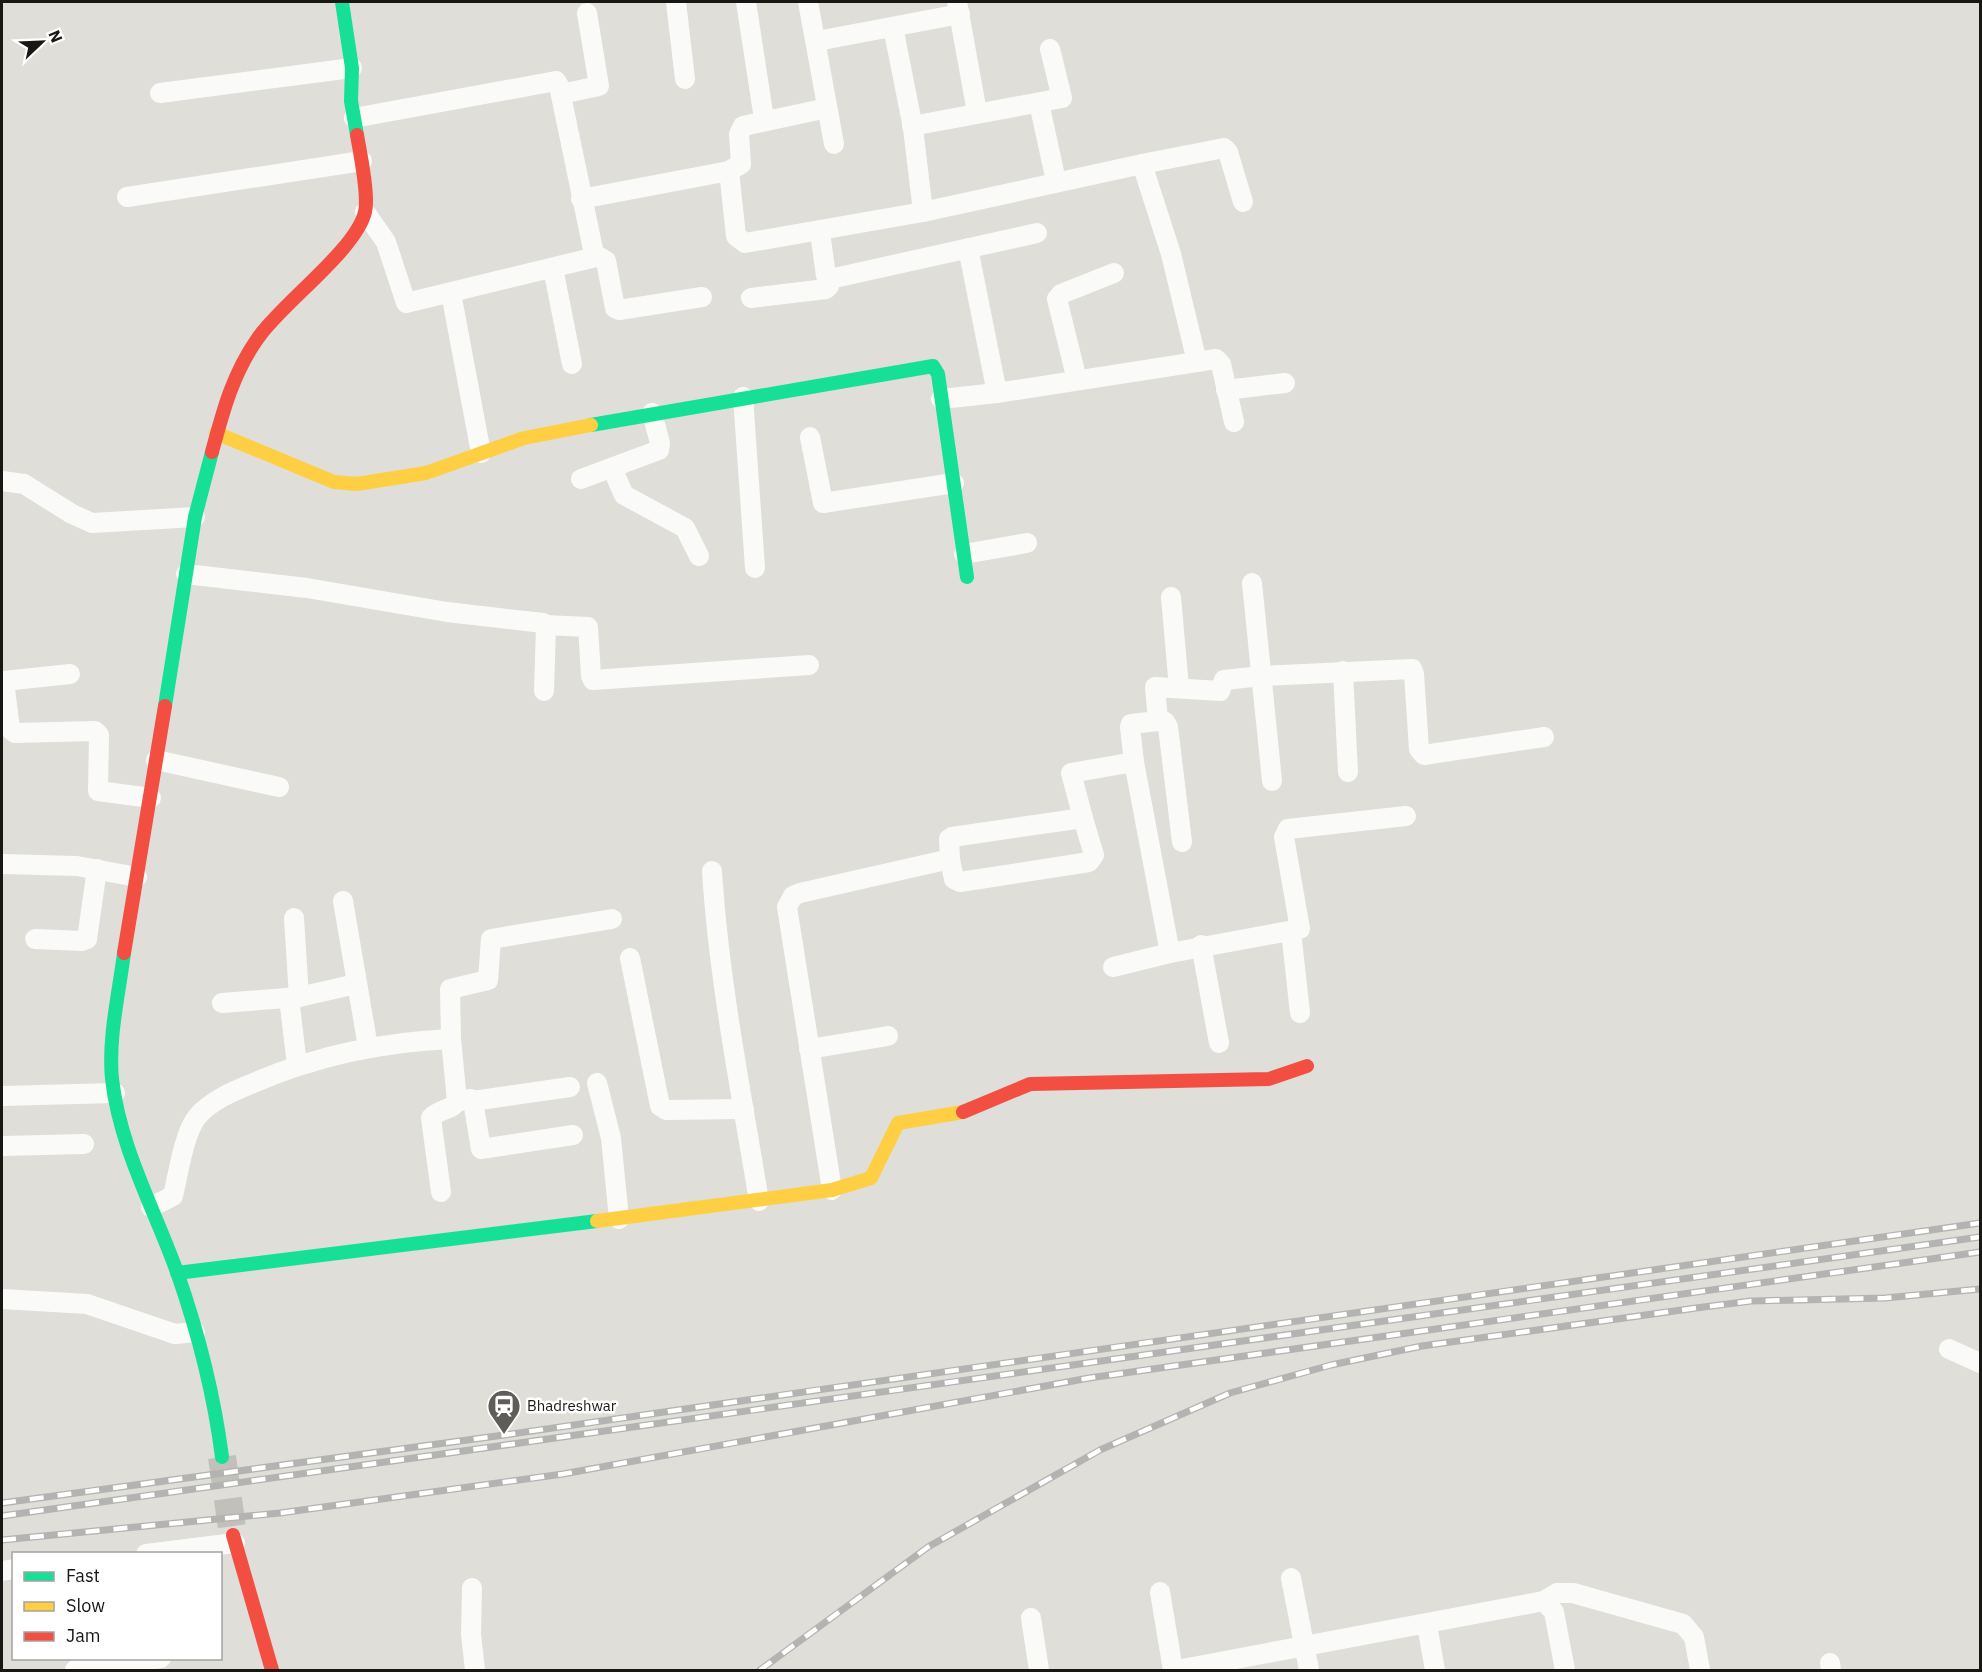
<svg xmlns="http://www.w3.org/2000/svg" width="1982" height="1672" font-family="'IBM Plex Sans',sans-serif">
<rect width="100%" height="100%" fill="#dfded8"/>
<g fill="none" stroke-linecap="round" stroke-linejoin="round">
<path stroke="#c1c0bb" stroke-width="28" stroke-dasharray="28 14" stroke-linecap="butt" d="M222,1457L233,1535"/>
<g stroke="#fafaf9" stroke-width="20">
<path d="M676,2L685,79"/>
<path d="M746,2L764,119"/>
<path d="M808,2L834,144"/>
<path d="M957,2L977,112"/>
<path d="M893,27L913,128L923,212"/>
<path d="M817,41L960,14"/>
<path d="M160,93L352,68"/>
<path d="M561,94L599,86L587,13"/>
<path d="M1039,103L1056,181"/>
<path d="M354,118L556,81L559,86L594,254L606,261L615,308L619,310L702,297"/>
<path d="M912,126L1062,98L1050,49"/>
<path d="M1142,164L1224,148L1228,152L1243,202"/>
<path d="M729,171L736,236L745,243L923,212L1142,164L1171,254L1197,362"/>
<path d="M127,197L362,161"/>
<path d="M581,199L729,171L741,164L739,134L743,126L827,108"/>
<path d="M365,212L386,242L406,303L596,257"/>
<path d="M820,232L826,276L830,279L1037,233"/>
<path d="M968,248L997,393"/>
<path d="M553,268L572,364"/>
<path d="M451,293L481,453"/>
<path d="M751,298L826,289L829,286L827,278"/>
<path d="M1077,380L1057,299L1061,294L1114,273"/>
<path d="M1226,390L1285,383"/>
<path d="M743,397L755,568"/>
<path d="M941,399L997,393L1216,359L1221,364L1234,422"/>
<path d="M810,437L823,503L954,483"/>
<path d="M612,468L624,495L685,528L699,556"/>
<path d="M581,479L659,450L660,443L652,413"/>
<path d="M2,481L24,484L72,514L92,523L195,517"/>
<path d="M964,554L1027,543"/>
<path d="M186,574L307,588L447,612L543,623L546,627L544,691"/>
<path d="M1252,583L1272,781"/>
<path d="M1171,597L1179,688"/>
<path d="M545,625L588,627L591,676L593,680L809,665"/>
<path d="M1343,671L1348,772"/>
<path d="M70,674L4,681L10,729L15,733L95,731L99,735L98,791L151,798"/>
<path d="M1158,721L1165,722L1168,727L1182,842"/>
<path d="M156,760L279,787"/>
<path d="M1134,762L1130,727L1131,724L1158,721L1155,687L1220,691L1224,680L1262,676L1412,669L1414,674L1419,749L1424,755L1544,737"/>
<path d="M950,859L949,839L952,837L1083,818L1071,773L1134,762L1170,953L1300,929L1284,837L1288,829L1406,816"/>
<path d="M2,864L77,866L137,877"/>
<path d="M712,871C719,982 741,1091 759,1201"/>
<path d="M343,901L368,1047"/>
<path d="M294,918L299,997"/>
<path d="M1291,931L1300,1013"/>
<path d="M35,939L82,941L87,939L97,869"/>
<path d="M1201,945L1219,1043"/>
<path d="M630,958L660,1106L666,1110L744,1109"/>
<path d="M1113,967L1170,953"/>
<path d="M289,998L297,1065"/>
<path d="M222,1003L299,997L356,984"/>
<path d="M809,1049L888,1036"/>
<path d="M597,1083L611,1138L619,1219"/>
<path d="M2,1096L115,1093"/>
<path d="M457,1101L471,1099L473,1101L481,1149L573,1135"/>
<path d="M473,1101L570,1087"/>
<path d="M2,1146L84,1144"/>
<path d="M832,1190L787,907L793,896L800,893L950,859L954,879L960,882L1089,862L1094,855L1083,818"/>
<path d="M441,1192L431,1118C438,1109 453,1110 457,1101L451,1039L450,989L488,980L491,939L612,919"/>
<path d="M151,1207L173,1196C178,1175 184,1133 197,1117C210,1101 232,1092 251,1084C315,1056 381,1042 451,1039"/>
<path d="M2,1299L87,1304L175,1334L195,1332"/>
<path d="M1949,1349L1980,1363"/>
<path d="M146,1554L235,1543"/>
<path d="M2,1571L14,1569"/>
<path d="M1291,1578L1309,1670"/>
<path d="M472,1588L471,1634L475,1670"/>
<path d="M1160,1592L1173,1670"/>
<path d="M1544,1601L1557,1593H1573L1683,1624L1694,1637L1700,1670"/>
<path d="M1031,1618L1039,1670"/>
<path d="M1427,1625L1435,1670"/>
<path d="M1830,1663L1831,1670"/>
<path d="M75,1670L161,1658"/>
<path d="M1177,1670L1544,1601L1554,1612L1565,1670"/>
</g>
<g stroke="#16e098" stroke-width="14">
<path d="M342,2L352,68L351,101L357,135"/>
<path d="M591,425L933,366L938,374L967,577"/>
<path d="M165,706L195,517L212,452"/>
<path d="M124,953C119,993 108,1038 112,1079C120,1148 154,1208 177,1272C198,1332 214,1395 222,1457"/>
<path d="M177,1273L597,1221"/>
</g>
<g stroke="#ffcf43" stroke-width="14">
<path d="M216,433L334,482L357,484L426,473L524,438L591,425"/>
<path d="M597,1221L832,1190L871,1178L898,1123L963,1112"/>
</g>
<g stroke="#f24e42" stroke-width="14">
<path d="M212,452C223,411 233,373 258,338C281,304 356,250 365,212C369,196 360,152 357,135"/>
<path d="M124,953L165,706"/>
<path d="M963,1112L1030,1084L1269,1079L1307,1066"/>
<path d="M233,1535L272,1670"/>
</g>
<defs>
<g id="rail">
<path d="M2,1503L504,1435L1980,1223"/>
<path d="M2,1516L1980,1237"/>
<path d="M2,1540L280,1513L563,1474L1089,1378L1980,1252"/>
<path d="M760,1670L928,1547L1100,1450L1230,1393L1331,1365L1422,1346L1696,1308L1751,1301L1885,1298L1980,1289"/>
</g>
</defs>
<use href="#rail" stroke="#b3b3b2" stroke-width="7"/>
<use href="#rail" stroke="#fff" stroke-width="4.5" stroke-dasharray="14" stroke-linecap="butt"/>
</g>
<defs>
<symbol id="station-pin" viewBox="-11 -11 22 30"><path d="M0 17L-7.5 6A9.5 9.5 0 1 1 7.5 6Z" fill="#5e5d59" stroke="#fff"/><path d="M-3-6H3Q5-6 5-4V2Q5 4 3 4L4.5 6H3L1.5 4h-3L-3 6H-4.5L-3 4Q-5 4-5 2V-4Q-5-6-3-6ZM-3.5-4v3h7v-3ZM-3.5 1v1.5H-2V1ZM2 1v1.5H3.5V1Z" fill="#fff"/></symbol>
</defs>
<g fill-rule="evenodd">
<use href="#station-pin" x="485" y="1387" width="38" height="52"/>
</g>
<g text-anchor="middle" stroke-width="5" stroke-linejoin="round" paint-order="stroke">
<g font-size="15" fill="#181714" stroke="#fff" text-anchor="start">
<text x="527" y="1411">Bhadreshwar</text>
</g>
</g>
<rect width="1982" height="1672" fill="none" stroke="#181714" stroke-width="6"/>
<rect x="12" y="1552" width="210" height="108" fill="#ffffff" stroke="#a3a2a1" stroke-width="1.5"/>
<rect x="24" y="1572" width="30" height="9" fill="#16e098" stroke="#a3a2a1" stroke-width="1.5"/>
<text x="66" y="1582" font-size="18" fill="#181714">Fast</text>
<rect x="24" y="1602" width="30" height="9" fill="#ffcf43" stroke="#a3a2a1" stroke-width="1.5"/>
<text x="66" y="1612" font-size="18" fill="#181714">Slow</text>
<rect x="24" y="1632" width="30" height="9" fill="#f24e42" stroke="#a3a2a1" stroke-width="1.5"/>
<text x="66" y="1642" font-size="18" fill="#181714">Jam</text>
<g transform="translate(42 42) rotate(67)" stroke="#ffffff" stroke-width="4.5" paint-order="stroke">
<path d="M0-4.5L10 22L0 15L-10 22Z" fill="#181714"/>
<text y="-9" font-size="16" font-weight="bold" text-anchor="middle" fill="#181714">N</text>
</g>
</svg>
